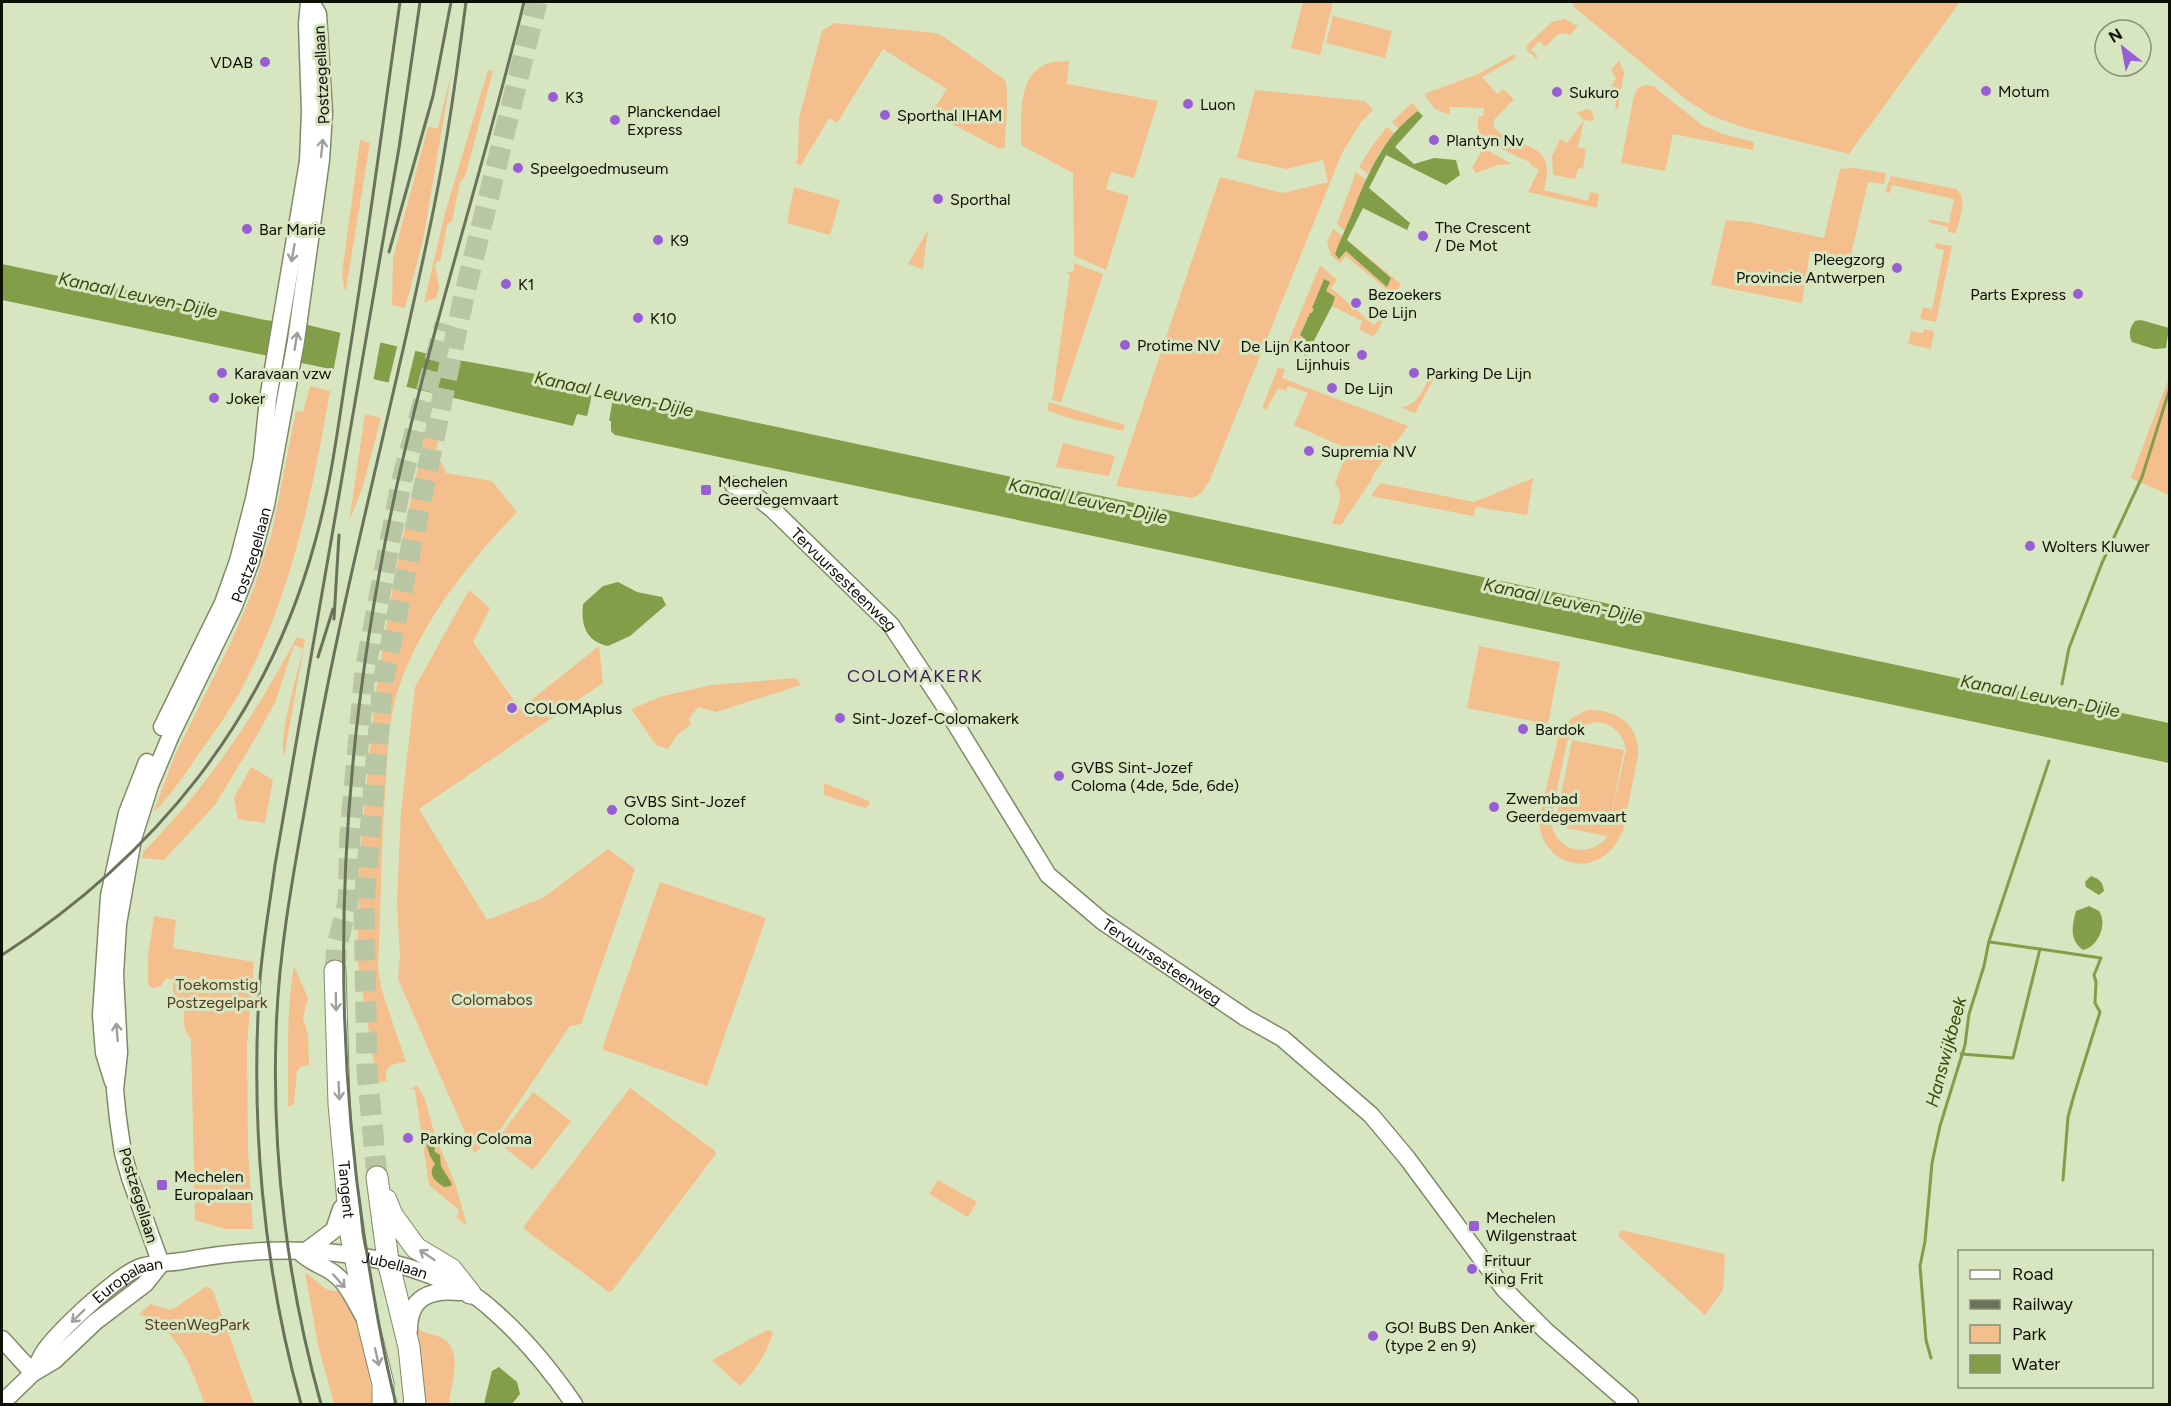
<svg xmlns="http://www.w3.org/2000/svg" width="2171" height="1406" font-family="Figtree,sans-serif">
<rect width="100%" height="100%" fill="#d7e6c0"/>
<g fill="#f4bf8d" fill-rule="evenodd">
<path d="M1303,2H1333L1320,55L1291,48Z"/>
<path d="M1572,2H1960L1849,154L1745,128L1712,116L1688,101L1574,7Z"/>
<path d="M1333,16L1392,31L1385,58L1326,43Z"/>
<path d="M1565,19L1578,26L1570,35C1559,29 1553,39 1546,47L1539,41L1531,50L1538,56L1536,58L1528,52L1526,46L1552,22Z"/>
<path d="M835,23L935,33L944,37L1005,80C1010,97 1005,127 1005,147L1000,149L931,113L947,89L883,49L837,123L829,118L801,165L796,164L798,156L799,118L822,31Z"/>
<path d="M1513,55H1515L1516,58L1482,77L1497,94L1503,89L1514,99L1494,120V128C1520,153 1558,138 1544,190L1588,201L1590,192L1599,194L1597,208L1528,192L1539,170L1532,166L1529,162C1518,156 1482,142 1479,131C1477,126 1478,120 1479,116H1483L1484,108L1450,107V115L1435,109L1424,94L1478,74Z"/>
<path d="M1069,61L1067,84L1158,101L1134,178L1111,172L1106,189L1129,196L1106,270L1074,256L1073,173L1021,145C1022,117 1016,78 1046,64C1053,61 1062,62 1069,61Z"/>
<path d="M1619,61L1624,72L1618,109L1615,108L1619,88L1611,86L1616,78L1611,70Z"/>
<path d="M452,70L423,240L405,308L392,305L393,258L428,127L438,128Z"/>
<path d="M488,70L493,71L465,177L460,182L452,221L447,225L441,259L435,264L439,287L436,299H431L424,303L445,213Z"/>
<path d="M1645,85L1653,86L1702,125L1723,134L1754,142L1753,150L1673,134L1665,171L1621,163L1634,96L1638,88Z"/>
<path d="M1255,90L1365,101L1373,110L1361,122L1342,153L1209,482L1201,493L1193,498L1116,486L1220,177L1283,193L1328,182L1323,160L1286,169L1237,158Z"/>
<path d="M1412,103L1419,111L1399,129L1392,122Z"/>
<path d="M1586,109L1591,110L1594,118L1592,121L1584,120L1578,147L1586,149L1583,169L1578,168L1575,179L1553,175L1552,156L1560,139L1567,143L1584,120L1577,113Z"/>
<path d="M1387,127L1395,134L1381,150L1368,174L1359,167L1372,146Z"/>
<path d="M360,140L370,143L346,289H344L342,273Z"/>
<path d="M1483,148L1512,164L1498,165L1476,173L1472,168Z"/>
<path d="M1853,168L1886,173L1884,184L1868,182L1850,259L1810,251L1802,303L1711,285L1726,220L1749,222L1824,238L1840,169Z"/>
<path d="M1356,172L1366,180L1345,231L1337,224Z"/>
<path d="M1891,176L1956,189C1969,198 1959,219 1956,233L1948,232V227L1931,223L1927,219L1949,223L1954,199L1892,185L1890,193L1885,192Z"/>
<path d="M794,187L840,200L830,235L787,223Z"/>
<path d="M1333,229L1343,236L1335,254L1341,257L1346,251L1387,286L1391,278L1347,240L1401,284L1391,304L1385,300L1390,292L1346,256L1340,263L1331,255L1327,242Z"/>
<path d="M928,230L923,269L908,264Z"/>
<path d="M1936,243L1952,246L1936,322L1920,319L1923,307L1932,309L1944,250L1935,248Z"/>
<path d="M1074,263L1103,274L1061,402L1052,400L1070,275L1067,272L1074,271Z"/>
<path d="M1320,265L1337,280L1331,288L1374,325L1381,318L1383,321L1375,335L1372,336L1359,329L1362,321L1332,306L1334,297L1312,308L1314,309L1312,314L1310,313L1300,335L1303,337L1301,342L1298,341L1293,350L1287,345Z"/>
<path d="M1924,329L1934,331L1931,349L1908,344L1911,331L1923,333Z"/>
<path d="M1433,367L1438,371L1415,413L1400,407C1420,407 1426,382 1433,367Z"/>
<path d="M1278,368L1285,369L1282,378L1408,426L1374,473L1371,481L1341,525L1332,524C1336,511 1346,494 1335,483L1348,449L1294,425L1308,393L1288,386L1286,391L1278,388L1266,410L1262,408Z"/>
<path d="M2169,378V495L2131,478Z"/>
<path d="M310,386L330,391C312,496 289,605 236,699C225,717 213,735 200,752C186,773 171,795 153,813L175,755L231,642L252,593L272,532L296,411L303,412Z"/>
<path d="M1049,402L1125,425L1123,431L1069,418L1047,410Z"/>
<path d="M365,414L381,418L362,489L349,522Z"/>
<path d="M423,431L440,434L434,458L441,462L446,473L492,481L517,512C471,560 424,618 401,681C389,713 388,747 386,780C381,843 381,905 378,968L381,988L406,1062C393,1064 383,1065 387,1081L377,1082L357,958L361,842L375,699L384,639L396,570L424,440L421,439Z"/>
<path d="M1063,443L1115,456L1109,476L1056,467Z"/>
<path d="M1533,478L1527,515L1476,507L1473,516L1371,496L1380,483L1474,502Z"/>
<path d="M469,590L490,608L473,642L520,709L599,646L603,683L419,809L487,920L543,898L608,849L635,869L581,1024L570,1026L496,1136L474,1153L398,979L400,956L397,903L401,812L415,687Z"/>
<path d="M297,637L305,640L284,757C278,737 298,672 303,649L294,645L276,700L259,732L215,805L164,860L142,858L143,852C206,789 255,715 297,637Z"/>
<path d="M1479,646L1560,662L1548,724L1467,708Z"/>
<path d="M796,678L801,685L716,712L698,707L689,719L691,724L676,736L668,749L656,745L631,709L663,696L711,685Z"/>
<path d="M1588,710C1617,709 1640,725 1638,755L1623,831C1619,838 1616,846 1610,851C1581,879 1539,857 1539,819L1560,730C1568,719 1576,715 1588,710ZM1597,722C1614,724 1623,734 1626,750L1606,839C1585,859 1554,850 1551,820L1567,742C1575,730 1582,724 1597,722Z"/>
<path d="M1572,740L1624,750L1607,836L1555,826Z"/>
<path d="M251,767L273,780L265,823L238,819L234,798Z"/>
<path d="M824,783L869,801L870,805L865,808L824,795Z"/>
<path d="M660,882L766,918L707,1086L602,1049Z"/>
<path d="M154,916L176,920L173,948L254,962L247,1046L248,1152L253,1229H225L195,1220L191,1039C179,1025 187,1018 183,1003C173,997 172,991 173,980L166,978C163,985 159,988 152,988L148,984V957Z"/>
<path d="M294,966L308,998L303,1018L308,1035L309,1065L302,1066L297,1071L294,1104L288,1107C288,1060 286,1013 294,966Z"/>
<path d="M417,1085L425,1099L435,1136L455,1183L467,1226L457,1218L459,1210L429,1185L415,1089H410Z"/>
<path d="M630,1088L714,1150L716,1154L612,1291L609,1292L525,1230L524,1226Z"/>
<path d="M533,1092L571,1121L533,1170L496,1141Z"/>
<path d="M938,1180L977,1202L968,1217L929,1194Z"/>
<path d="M1621,1230L1725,1254L1723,1290L1705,1315L1618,1236Z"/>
<path d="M305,1272C317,1280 328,1297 342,1289L360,1323L367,1356L373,1404H334L318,1345Z"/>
<path d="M207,1286L212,1290L214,1294L254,1404H205C190,1367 181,1330 139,1314L151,1304L169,1310L178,1306Z"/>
<path d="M416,1328C424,1334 433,1333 442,1338C464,1349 451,1385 449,1404H423L422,1368Z"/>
<path d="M767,1330L773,1332C768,1353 755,1370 740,1386L712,1360Z"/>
</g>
<g fill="#829e48">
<path d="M1418,111L1423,116L1395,147L1414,164L1434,158L1456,160L1460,175L1446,185L1386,155L1369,188L1410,223L1407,230L1363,208L1347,240L1391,278L1387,287L1346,251L1339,259L1335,254C1340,240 1347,226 1353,211C1368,173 1384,136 1418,111Z"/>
<path d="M2,264L265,320L308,325L441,357L586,383L590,385V395L614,400L617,393L2169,723V763L615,435L611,431V421L577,414L573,426L335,370L2,300Z"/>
<path d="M1324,279L1330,282L1326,291L1335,297L1332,306L1306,356L1293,350L1298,340L1301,341L1303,337L1300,335L1310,313H1312L1314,309L1312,308Z"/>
<path d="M2141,320L2169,328L2166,348L2154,349L2132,342C2128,334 2130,327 2135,321Z"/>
<path d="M618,582L637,592L662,597L666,605L630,636L608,646C585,641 581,624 583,604L603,586Z"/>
<path d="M2091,876C2099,879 2103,882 2104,891L2099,895L2086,887L2085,882Z"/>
<path d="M2089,906L2099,911C2108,924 2098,947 2083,950C2069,940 2072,926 2076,911Z"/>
<path d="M428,1138L433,1139L435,1152L440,1155L441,1166L452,1184L451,1186L444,1187C435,1181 427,1174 435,1164L430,1156L426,1143Z"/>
<path d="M499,1367L517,1382L520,1394L512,1404H484L492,1371Z"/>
</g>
<g fill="#d7e6c0">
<path d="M341,330L381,339L373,382L333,373Z"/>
<path d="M398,343L416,348L406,389L388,385Z"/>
<path d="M592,394L613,398L609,421L587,417Z"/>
</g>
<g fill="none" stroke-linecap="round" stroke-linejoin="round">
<g stroke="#829e48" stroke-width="3">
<path d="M2062,684L2069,648L2102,563L2142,477L2170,388"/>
<path d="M2040,949L2101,958L2094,975L2096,982L2095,1003L2100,1012L2074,1095L2068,1117L2063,1180"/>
<path d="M1961,1054L2013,1058L2040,949L1990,942"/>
<path d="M1931,1358L1926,1340L1920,1266L1925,1241L1932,1163L1940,1126L1965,1045L1969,1014L1984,966L1989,941L2049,761"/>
</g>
<g stroke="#b9c6a4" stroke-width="21" stroke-dasharray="21 10" stroke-linecap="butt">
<path d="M335,971L337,945L348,902L350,834L365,671L402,479L445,324"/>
<path d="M377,1177L367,1071L364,903L383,681L464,296L537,2"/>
</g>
<defs>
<g id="secondary">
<path id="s1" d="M733,485L753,494L772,509L891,625L942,702L1048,875L1102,921L1246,1018L1282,1038L1371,1115L1407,1158L1504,1289L1546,1331L1630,1404"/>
<path d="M162,727L223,603L238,561L254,499L262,458L268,399L308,161L310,112L307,24L309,2"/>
<path d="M113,1082L104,1053L101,1015L109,896L127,813L147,762"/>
<path d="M299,1251C312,1265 326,1265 338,1277C349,1286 356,1304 364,1317"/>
<path d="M306,1251L334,1230L341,1209L348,1201"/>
<path id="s2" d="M161,1264L130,1178L123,1153L118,1119L115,1090L119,1053L115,974L118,924L133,839L150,785L171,735L234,606L251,561L266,505L296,341L321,160L324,113L318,14L311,2"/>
<path d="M409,1330C409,1297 430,1289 460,1292"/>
<path d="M2,1339L33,1373"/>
<path id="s3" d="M33,1373C37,1365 41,1356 46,1349C61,1329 115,1278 138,1268C150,1263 169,1263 182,1261C280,1242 385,1246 473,1295C482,1300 490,1308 498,1315C527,1341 552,1372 574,1404"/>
<path d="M2,1403L33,1373L55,1360L95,1322L145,1284L161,1264"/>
</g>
<g id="highway">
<path id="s4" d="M335,971L339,1104L351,1235L368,1323L383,1384V1404"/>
<path d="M377,1177L388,1261L409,1347L415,1404"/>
<path d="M386,1200L392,1215L416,1248L451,1269L470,1293"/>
</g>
</defs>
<use href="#secondary" stroke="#7e8b68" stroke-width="19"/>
<use href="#highway" stroke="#7e8b68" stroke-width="23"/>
<use href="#secondary" stroke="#fff" stroke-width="16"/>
<use href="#highway" stroke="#fff" stroke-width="21"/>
<g stroke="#69725a" stroke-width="3">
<path d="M389,252L433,96L451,2"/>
<path d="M334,619L339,535"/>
<path d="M318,657L333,609"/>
<path d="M2,955C154,857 267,719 315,542C332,481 339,418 349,356C368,238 383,120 400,2"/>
<path d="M301,1404C263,1267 250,1121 260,979C263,941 270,903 275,865L399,148L420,2"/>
<path d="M321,1404C288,1286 272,1159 276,1036C278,948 296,860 311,774C344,583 396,396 434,207C448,139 457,70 466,2"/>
<path d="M396,1404C382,1349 373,1292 364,1235C327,985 342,741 395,494C431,328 484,167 524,2"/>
</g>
</g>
<defs><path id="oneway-shaft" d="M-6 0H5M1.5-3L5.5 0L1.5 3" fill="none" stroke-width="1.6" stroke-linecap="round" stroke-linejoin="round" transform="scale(1.5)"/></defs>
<g stroke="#9ea09b">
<use href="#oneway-shaft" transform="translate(322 148) rotate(-84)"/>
<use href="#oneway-shaft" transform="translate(293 253) rotate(100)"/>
<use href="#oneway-shaft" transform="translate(296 341) rotate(-81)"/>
<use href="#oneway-shaft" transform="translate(336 1002) rotate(89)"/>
<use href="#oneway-shaft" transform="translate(117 1032) rotate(-95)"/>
<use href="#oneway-shaft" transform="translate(339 1091) rotate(87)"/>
<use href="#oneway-shaft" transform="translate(427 1255) rotate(-146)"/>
<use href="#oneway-shaft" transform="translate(339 1281) rotate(48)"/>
<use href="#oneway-shaft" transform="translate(78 1316) rotate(136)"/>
<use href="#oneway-shaft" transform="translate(377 1357) rotate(77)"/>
</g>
<g fill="#995dd5" stroke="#d7e6c0" stroke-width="2">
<circle cx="265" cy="62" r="6"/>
<circle cx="1986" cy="91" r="6"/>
<circle cx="1557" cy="92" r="6"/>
<circle cx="553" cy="97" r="6"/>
<circle cx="1188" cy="104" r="6"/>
<circle cx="885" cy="115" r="6"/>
<circle cx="615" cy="120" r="6"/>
<circle cx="1434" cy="140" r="6"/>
<circle cx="518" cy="168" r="6"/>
<circle cx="938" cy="199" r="6"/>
<circle cx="247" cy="229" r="6"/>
<circle cx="1423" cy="236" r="6"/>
<circle cx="658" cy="240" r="6"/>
<circle cx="1897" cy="268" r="6"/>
<circle cx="506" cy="284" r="6"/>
<circle cx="2078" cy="294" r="6"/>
<circle cx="1356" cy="303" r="6"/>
<circle cx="638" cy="318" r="6"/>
<circle cx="1125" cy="345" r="6"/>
<circle cx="1362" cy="355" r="6"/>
<circle cx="222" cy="373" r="6"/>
<circle cx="1414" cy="373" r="6"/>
<circle cx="1332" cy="388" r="6"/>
<circle cx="214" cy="398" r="6"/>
<circle cx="1309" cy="451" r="6"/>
<rect x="700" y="484" width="12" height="12" rx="3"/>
<circle cx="2030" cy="546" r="6"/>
<circle cx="512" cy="708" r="6"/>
<circle cx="840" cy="718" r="6"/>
<circle cx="1523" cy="729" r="6"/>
<circle cx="1059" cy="776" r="6"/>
<circle cx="1494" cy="807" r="6"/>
<circle cx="612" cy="810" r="6"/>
<circle cx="408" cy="1138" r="6"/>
<rect x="156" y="1179" width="12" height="12" rx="3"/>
<rect x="1468" y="1220" width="12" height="12" rx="3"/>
<circle cx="1472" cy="1269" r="6"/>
<circle cx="1373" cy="1336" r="6"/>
</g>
<g text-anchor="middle" stroke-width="6" stroke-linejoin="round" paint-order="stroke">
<g font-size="16" fill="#0c1105" stroke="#d7e6c0" text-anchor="start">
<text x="253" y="68" text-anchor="end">VDAB</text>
<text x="1998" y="97">Motum</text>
<text x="1569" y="98">Sukuro</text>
<text x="565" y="103">K3</text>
<text x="1200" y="110">Luon</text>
<text x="627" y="117">Planckendael<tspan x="627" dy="18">Express</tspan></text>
<text x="897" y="121">Sporthal IHAM</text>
<text x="1446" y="146">Plantyn Nv</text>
<text x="530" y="174">Speelgoedmuseum</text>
<text x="950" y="205">Sporthal</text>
<text x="1435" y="233">The Crescent<tspan x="1435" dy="18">/ De Mot</tspan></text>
<text x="259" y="235">Bar Marie</text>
<text x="670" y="246">K9</text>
<text x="1885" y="265" text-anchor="end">Pleegzorg<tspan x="1885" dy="18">Provincie Antwerpen</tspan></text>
<text x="518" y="290">K1</text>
<text x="1368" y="300">Bezoekers<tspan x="1368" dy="18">De Lijn</tspan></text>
<text x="2066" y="300" text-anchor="end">Parts Express</text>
<text x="650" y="324">K10</text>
<text x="1137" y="351">Protime NV</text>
<text x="1350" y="352" text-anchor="end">De Lijn Kantoor<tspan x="1350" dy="18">Lijnhuis</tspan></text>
<text x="234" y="379">Karavaan vzw</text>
<text x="1426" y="379">Parking De Lijn</text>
<text x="1344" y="394">De Lijn</text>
<text x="226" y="404">Joker</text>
<text x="1321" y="457">Supremia NV</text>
<text x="718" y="487">Mechelen<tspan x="718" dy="18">Geerdegemvaart</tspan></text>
<text x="2042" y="552">Wolters Kluwer</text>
<text x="524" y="714">COLOMAplus</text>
<text x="852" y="724">Sint-Jozef-Colomakerk</text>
<text x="1535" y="735">Bardok</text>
<text x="1071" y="773">GVBS Sint-Jozef<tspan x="1071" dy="18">Coloma (4de, 5de, 6de)</tspan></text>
<text x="1506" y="804">Zwembad<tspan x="1506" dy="18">Geerdegemvaart</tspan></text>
<text x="624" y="807">GVBS Sint-Jozef<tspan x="624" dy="18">Coloma</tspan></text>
<text x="420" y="1144">Parking Coloma</text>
<text x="174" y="1182">Mechelen<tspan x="174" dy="18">Europalaan</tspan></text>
<text x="1486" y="1223">Mechelen<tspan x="1486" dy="18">Wilgenstraat</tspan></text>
<text x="1484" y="1266">Frituur<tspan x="1484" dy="18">King Frit</tspan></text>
<text x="1385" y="1333">GO! BuBS Den Anker<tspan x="1385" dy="18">(type 2 en 9)</tspan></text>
</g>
<g font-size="16" fill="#0c1105" stroke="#d7e6c0">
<text transform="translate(321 75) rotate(-93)" y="6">Postzegellaan</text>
<text dy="6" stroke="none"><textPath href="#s2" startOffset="742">Postzegellaan</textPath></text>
<text dy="6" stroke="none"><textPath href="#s1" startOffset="147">Tervuursesteenweg</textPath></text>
<text dy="6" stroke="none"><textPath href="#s1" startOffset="651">Tervuursesteenweg</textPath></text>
<text dy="6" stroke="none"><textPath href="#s4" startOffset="219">Tangent</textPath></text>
<text transform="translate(139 1195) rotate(73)" y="6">Postzegellaan</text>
<text dy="6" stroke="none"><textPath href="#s3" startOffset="410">Jubellaan</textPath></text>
<text dy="6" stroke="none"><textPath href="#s3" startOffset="136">Europalaan</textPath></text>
</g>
<g font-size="16" fill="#583b1f" stroke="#d7e6c0">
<text x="217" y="990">Toekomstig<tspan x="217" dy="18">Postzegelpark</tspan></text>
<text x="492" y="1005">Colomabos</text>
<text x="197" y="1330">SteenWegPark</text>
</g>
<g font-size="18" font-style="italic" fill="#384908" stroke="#d7e6c0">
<text transform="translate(138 295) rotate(12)" y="6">Kanaal Leuven-Dijle</text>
<text transform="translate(614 394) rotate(12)" y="6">Kanaal Leuven-Dijle</text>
<text transform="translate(1088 501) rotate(12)" y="6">Kanaal Leuven-Dijle</text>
<text transform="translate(1563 601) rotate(12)" y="6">Kanaal Leuven-Dijle</text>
<text transform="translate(2040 696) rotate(11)" y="6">Kanaal Leuven-Dijle</text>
<text transform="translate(1946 1052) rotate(-75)" y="6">Hanswijkbeek</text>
</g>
<g font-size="18" letter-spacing="1.5" fill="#3a1d56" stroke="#d7e6c0">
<text x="915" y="682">COLOMAKERK</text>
</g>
</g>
<rect width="2171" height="1406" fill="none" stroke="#0c1105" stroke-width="6"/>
<rect x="1958" y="1250" width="195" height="138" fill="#d7e6c0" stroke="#869175" stroke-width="1.5"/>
<rect x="1970" y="1270" width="30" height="9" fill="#ffffff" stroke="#869175" stroke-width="1.5"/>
<text x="2012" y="1280" font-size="18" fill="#0c1105">Road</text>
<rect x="1970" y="1300" width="30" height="9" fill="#69725a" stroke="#869175" stroke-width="1.5"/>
<text x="2012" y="1310" font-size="18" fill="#0c1105">Railway</text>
<rect x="1970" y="1325" width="30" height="18" fill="#f4bf8d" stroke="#869175" stroke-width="1.5"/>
<text x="2012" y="1340" font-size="18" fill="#0c1105">Park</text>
<rect x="1970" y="1355" width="30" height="18" fill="#829e48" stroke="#869175" stroke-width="1.5"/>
<text x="2012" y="1370" font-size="18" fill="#0c1105">Water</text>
<g transform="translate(2123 48) rotate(329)"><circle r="28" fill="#d7e6c0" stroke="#869175" stroke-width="1.5"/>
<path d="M0-4.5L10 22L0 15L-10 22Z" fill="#995dd5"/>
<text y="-9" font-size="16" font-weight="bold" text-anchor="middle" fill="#0c1105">N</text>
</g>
</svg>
